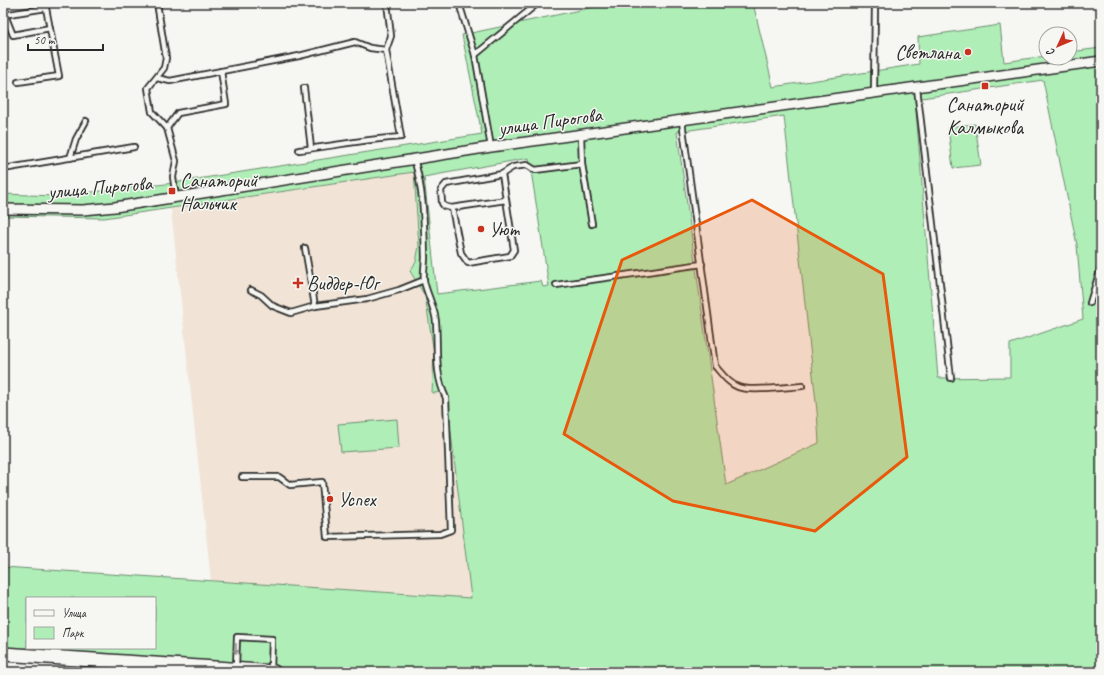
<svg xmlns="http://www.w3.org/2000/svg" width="1104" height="675" font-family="Caveat,sans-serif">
<rect width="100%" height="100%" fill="#f6f6f2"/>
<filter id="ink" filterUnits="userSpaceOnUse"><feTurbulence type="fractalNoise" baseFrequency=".025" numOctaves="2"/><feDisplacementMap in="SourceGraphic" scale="8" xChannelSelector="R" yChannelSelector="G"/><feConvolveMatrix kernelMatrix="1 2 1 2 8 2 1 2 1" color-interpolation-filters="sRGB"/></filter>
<g filter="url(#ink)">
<path fill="#f1e4d6" d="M414,172L419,246L416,262L410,271L425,296L434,353L432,393L446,392L471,598L211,581L171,209Z"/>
<g fill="#afefb7" stroke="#6d8d71" fill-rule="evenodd">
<path d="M613,3H753L773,87L919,64L918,37L1000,25L1004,62L1046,56V58H1070V52L1101,48V672H274L3,654V567L471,598L446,392L432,393L434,353L425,296L410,271L416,262L419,246L414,172L104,218L3,216V194L55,196L166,184L482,134L462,35ZM1043,80L1077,245L1083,319L1010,344V377L938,378L915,99ZM784,116L817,411L819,443L726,485L677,132ZM529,158L549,286L543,287L541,281L437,294L424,177ZM27,598H155V648H27Z"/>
<path d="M975,124L981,165L953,168L948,127Z"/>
<path d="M397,419L399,448L341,452L338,424Z"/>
</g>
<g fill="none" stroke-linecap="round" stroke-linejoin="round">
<defs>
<g id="lane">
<path d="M157,3L166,58L164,68L148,88L152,112L167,128L176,161L173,177L176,197"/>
<path d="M459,3L475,55L491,147"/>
<path d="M3,15L46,8L59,76L18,82"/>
<path d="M5,15L13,35L50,28"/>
<path d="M475,55L538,3"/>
<path d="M157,78L170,81L299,56L355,42L370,48L386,50"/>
<path d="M304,88L311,148"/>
<path d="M917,88L951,378"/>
<path d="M874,93L875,3"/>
<path d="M682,121L715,366C722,374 728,383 738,387C750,392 787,387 802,386"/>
<path d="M167,128L178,113L226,104L221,71"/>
<path d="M581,135L582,164L592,224"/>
<path d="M299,150C333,146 367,139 401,137L386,50L391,36L387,3"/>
<path d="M70,158L76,139L86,121"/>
<path d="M3,169L134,147"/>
<path d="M506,200L451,208L444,206L442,203L441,190L446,184L502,174L513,167L527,165L535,170L582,164"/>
<path d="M452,208L461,253L468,263L510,256L514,250L502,174"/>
<path d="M305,248L315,306"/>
<path d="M556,285L702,264"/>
<path d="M251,290L261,295L273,306L291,313L315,306L367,299L399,290L424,280"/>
<path d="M1090,303L1101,267"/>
<path d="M242,477H279L290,485L322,482L327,537L440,534L451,530L446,398C434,374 438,348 436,322C435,308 427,295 424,281C423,273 425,264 425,257C424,224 424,191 414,159"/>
<path d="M236,668L237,637L272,639L271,670"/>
</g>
<path id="street" d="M3,209L83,210L115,207L491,147L1101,61"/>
<path id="secondary" d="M3,654L274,672"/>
</defs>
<use href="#lane" stroke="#2b2b2b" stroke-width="8"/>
<use href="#street" stroke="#2b2b2b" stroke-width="12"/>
<use href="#secondary" stroke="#2b2b2b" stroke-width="16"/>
<use href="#lane" stroke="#f6f6f2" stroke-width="4.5"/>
<use href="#street" stroke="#f6f6f2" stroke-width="9"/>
<use href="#secondary" stroke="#f6f6f2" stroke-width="13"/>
</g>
<defs><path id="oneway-solid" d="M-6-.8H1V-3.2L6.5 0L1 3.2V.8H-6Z"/></defs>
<use fill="#90908e" href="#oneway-solid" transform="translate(236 649) rotate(91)"/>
</g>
<path fill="#e8590c" fill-opacity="0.2" stroke="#e8590c" stroke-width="3" stroke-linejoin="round" d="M752,200L883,274L907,457L815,531L673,501L564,434L622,260Z"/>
<g fill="#c8321e" stroke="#f6f6f2" stroke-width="1.5">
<circle cx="968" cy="52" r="4"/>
<rect x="981" y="82" width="8" height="8" rx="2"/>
<rect x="168" y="187" width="8" height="8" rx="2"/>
<circle cx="481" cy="229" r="4"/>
<path d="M296 277h4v4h4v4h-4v4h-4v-4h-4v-4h4z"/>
<circle cx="330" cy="499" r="4"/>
</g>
<g text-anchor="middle" stroke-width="3" stroke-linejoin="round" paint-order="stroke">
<g font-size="20" fill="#2b2b2b" stroke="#f6f6f2" text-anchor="start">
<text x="960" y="59" text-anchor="end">Светлана</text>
<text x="985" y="111" text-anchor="middle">Санаторий<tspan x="985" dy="23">Калмыкова</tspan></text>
<text x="180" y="187">Санаторий<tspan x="180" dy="23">Нальчик</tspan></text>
<text x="489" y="236">Уют</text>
<text x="307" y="290">Виддер-Юг</text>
<text x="338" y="506">Успех</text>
</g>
<g font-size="20" fill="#2b2b2b" stroke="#f6f6f2">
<text transform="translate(550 121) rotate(-8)" y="7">улица Пирогова</text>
<text transform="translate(100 187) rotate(-5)" y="7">улица Пирогова</text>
</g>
</g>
<rect width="1104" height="675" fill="none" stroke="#f6f6f2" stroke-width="16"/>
<rect x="8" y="8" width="1088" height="659" fill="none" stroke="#2b2b2b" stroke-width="1.5" filter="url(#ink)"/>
<rect x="26" y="597" width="130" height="52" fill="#f6f6f2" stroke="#a5a5a2"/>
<rect x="34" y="610" width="20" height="6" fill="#f6f6f2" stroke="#a5a5a2"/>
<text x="62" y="617" font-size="12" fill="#2b2b2b">Улица</text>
<rect x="34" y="627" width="20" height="12" fill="#afefb7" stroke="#a5a5a2"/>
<text x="62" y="637" font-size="12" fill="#2b2b2b">Парк</text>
<g transform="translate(1058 46) rotate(226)"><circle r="19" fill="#f6f6f2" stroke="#a5a5a2"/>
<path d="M0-3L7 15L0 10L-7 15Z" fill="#c8321e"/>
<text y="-6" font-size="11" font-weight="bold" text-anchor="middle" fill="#2b2b2b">С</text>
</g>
<path d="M28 44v6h75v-6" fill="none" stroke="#2b2b2b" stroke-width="2"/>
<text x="34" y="44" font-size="12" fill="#2b2b2b" stroke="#f6f6f2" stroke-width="3" paint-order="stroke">50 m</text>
</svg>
